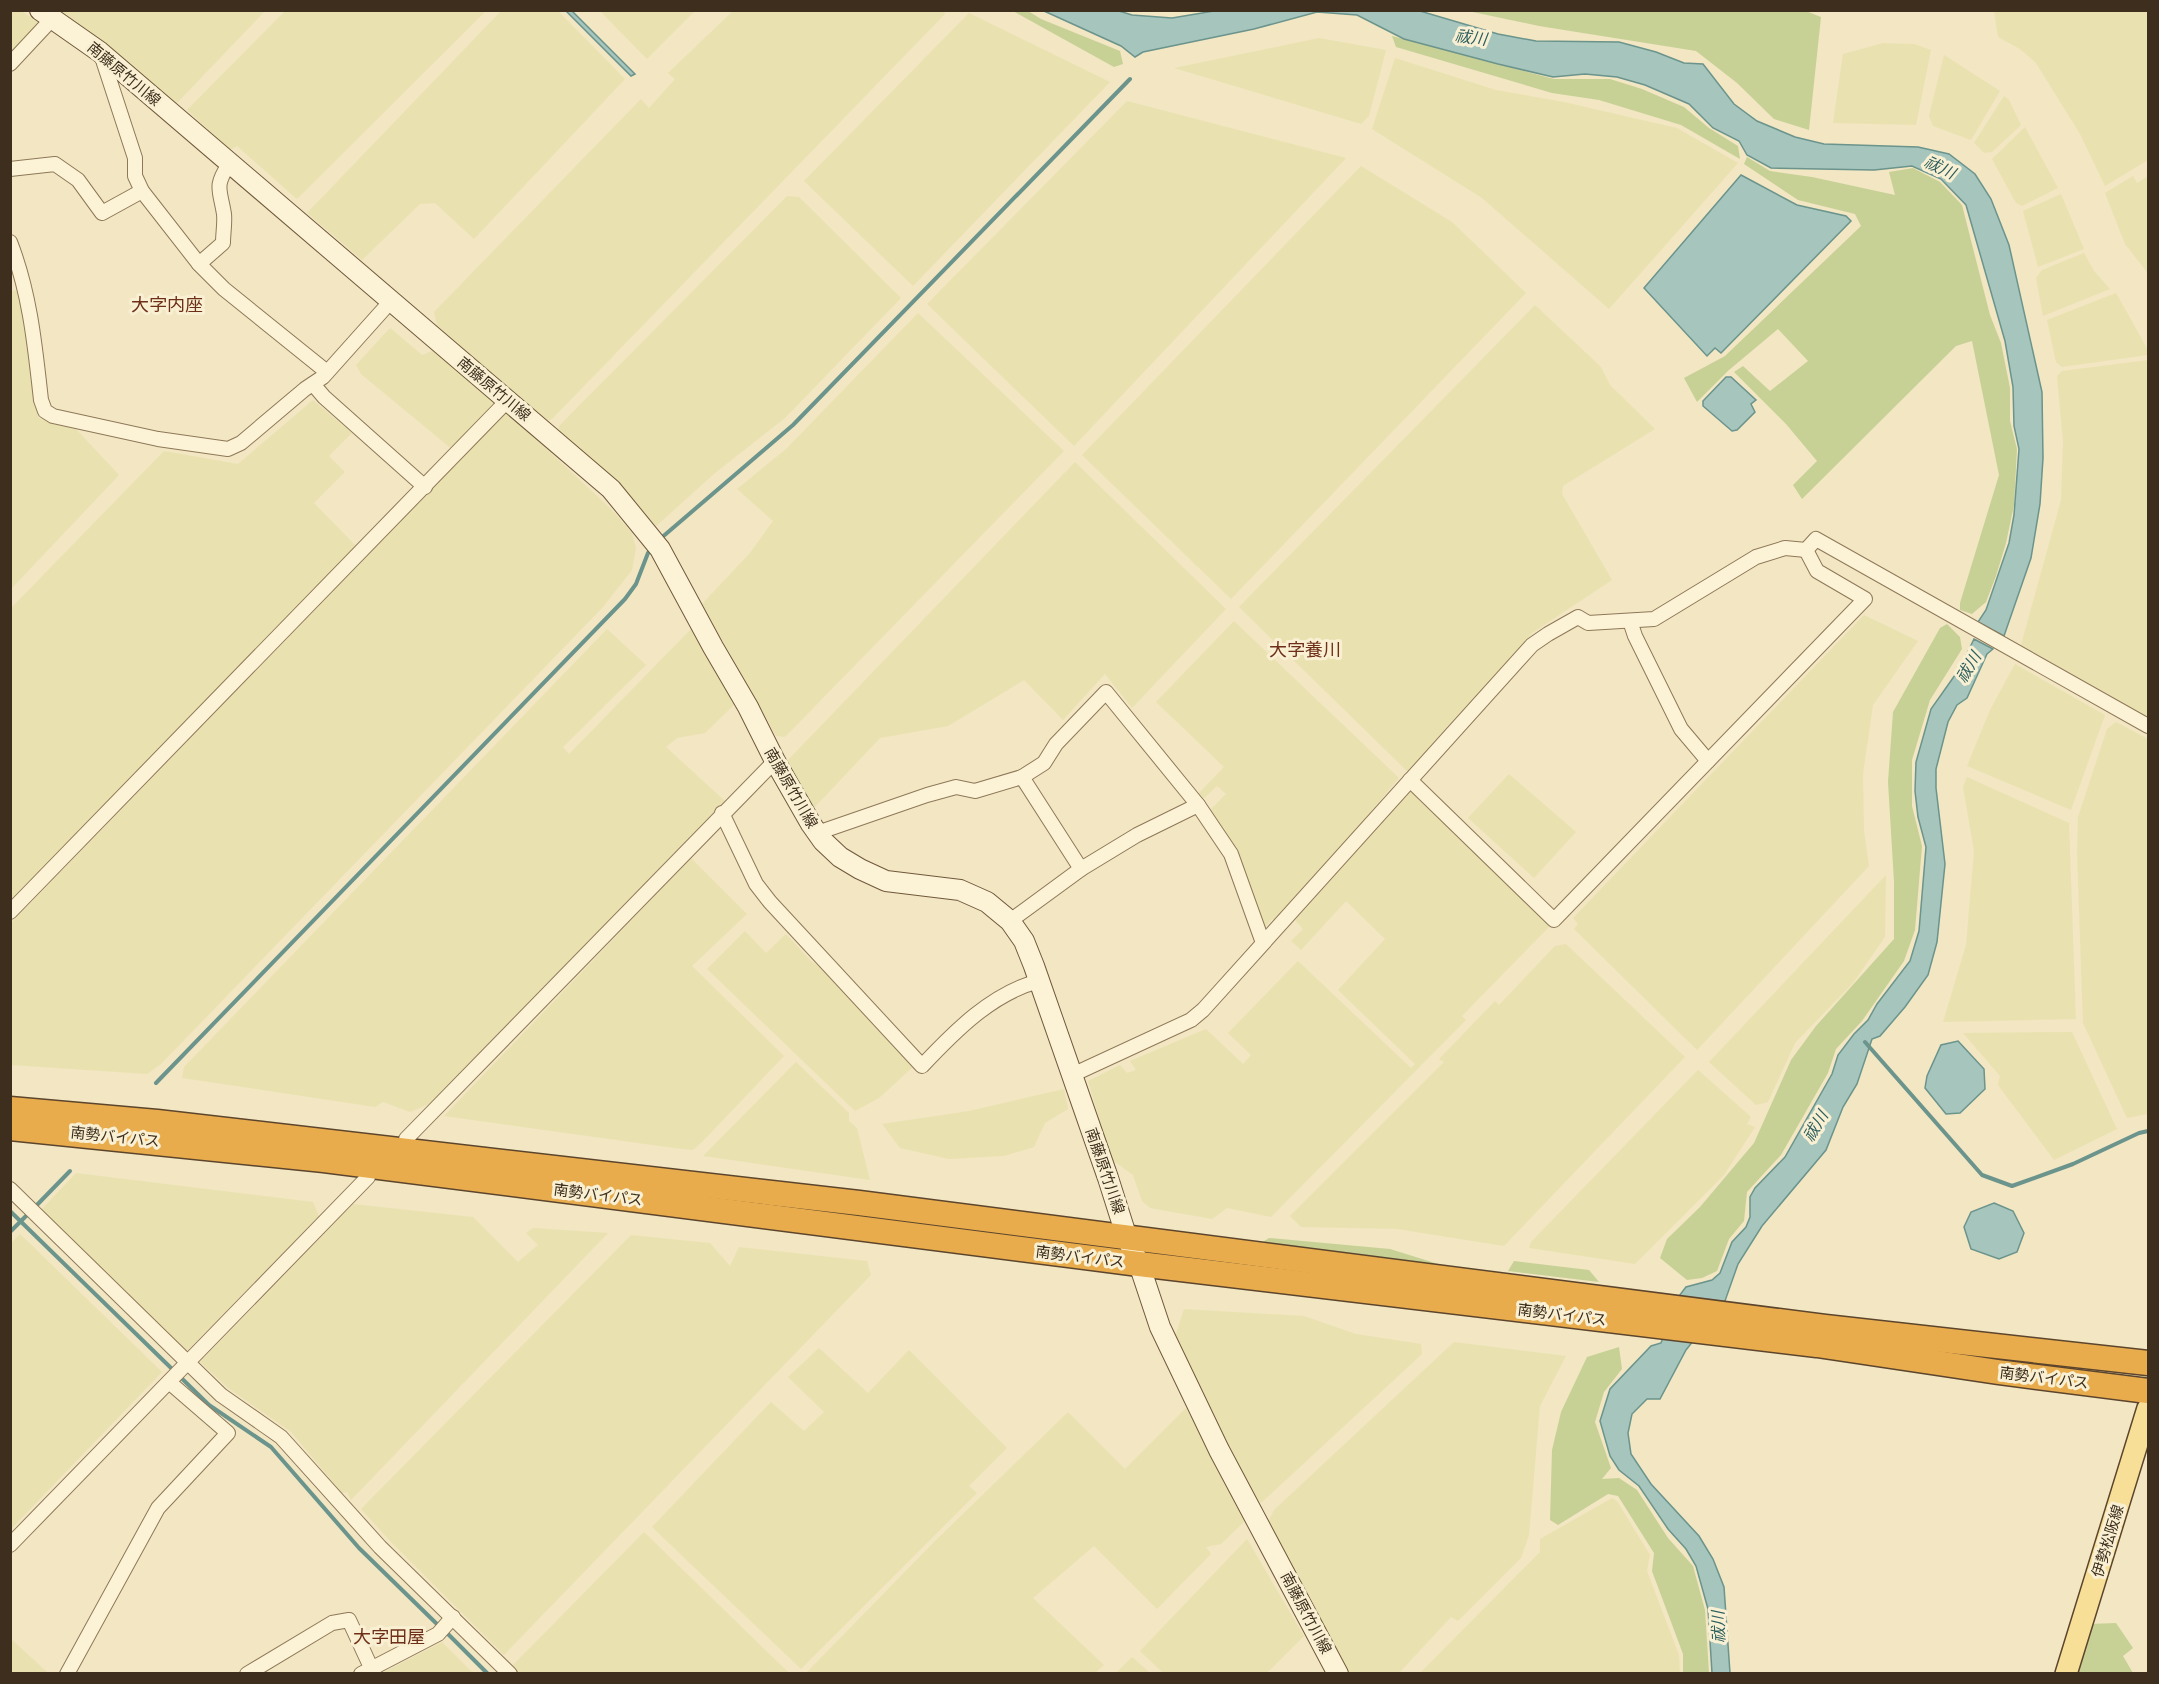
<svg xmlns="http://www.w3.org/2000/svg" width="2159" height="1684" font-family="'Libre Baskerville','Noto Sans JP',serif">
<rect width="100%" height="100%" fill="#f2e6c3"/>
<g fill="#e9e2b0">
<path d="M11,10L21,11L39,22L11,51Z"/>
<path d="M58,11H265L176,104Z"/>
<path d="M285,11H486L297,199L237,146L230,150L187,110Z"/>
<path d="M501,11H558L625,79L474,239L435,203L420,204L362,260L307,213Z"/>
<path d="M600,11H695L647,59Z"/>
<path d="M733,11H944L945,14L552,419L543,422L437,325L434,312L641,99L649,108L675,79L668,73Z"/>
<path d="M1994,11H2148V160L2105,186L2080,134L2036,63L2020,49L1998,37Z"/>
<path d="M969,13L1110,82L913,286L804,181Z"/>
<path d="M1319,38L1386,50L1369,116L1361,124L1174,68Z"/>
<path d="M1883,43L1914,44L1931,50L1916,125L1833,123L1843,54Z"/>
<path d="M1944,55L2000,91L1971,140L1933,126L1929,116Z"/>
<path d="M1395,58L1496,90L1564,102L1677,128L1738,163L1609,309L1482,198L1372,129Z"/>
<path d="M2004,96L2009,100L2021,125L1992,152L1984,153L1974,143Z"/>
<path d="M1127,101L1346,158L1074,446L927,304Z"/>
<path d="M2025,127L2058,188L2022,206L2016,203L1992,159Z"/>
<path d="M1361,166L1452,222L1526,293L1231,599L1082,455Z"/>
<path d="M2133,176L2137,183L2148,176V273L2125,244L2105,193Z"/>
<path d="M2061,194L2084,249L2038,267L2023,211Z"/>
<path d="M787,196L799,197L901,298L785,418L715,473L654,528L558,435L559,426Z"/>
<path d="M2084,253L2094,271L2110,289L2043,316L2036,278L2042,270Z"/>
<path d="M18,290L25,309L34,402L39,418L50,422L73,426L119,475L11,589L10,291Z"/>
<path d="M2116,293L2148,350V355L2062,367L2056,362L2047,320Z"/>
<path d="M1535,305L1601,367L1610,385L1655,429L1563,486L1562,494L1612,580L1532,633L1408,772L1239,607Z"/>
<path d="M918,313L1064,451L785,737L776,736L702,604L750,553L773,521L737,489L786,449Z"/>
<path d="M390,328L422,355L437,349L496,399L497,406L453,450L361,374L356,365Z"/>
<path d="M2148,360V717L2021,645L2061,500L2063,442L2057,376L2062,371Z"/>
<path d="M313,400L352,433L329,456L345,472L314,503L356,546L11,904V608L164,451L238,464Z"/>
<path d="M507,412L611,509L632,533L636,548L632,570L603,607L161,1064L147,1074L11,1065L10,924Z"/>
<path d="M1075,462L1226,609L1132,708L1105,674L1063,720L1024,680L948,726L880,738L813,809L787,761Z"/>
<path d="M1864,615L1918,641L1873,705L1863,774L1864,831L1869,866L1697,1050L1574,929L1578,924L1573,918Z"/>
<path d="M1234,621L1399,778L1326,865L1275,921L1272,919L1262,931L1252,889L1234,846L1210,810L1226,794L1217,786L1202,800L1198,794L1224,767L1156,702Z"/>
<path d="M692,628L737,702L705,733L677,738L666,747L725,801L429,1104L410,1112L383,1102L375,1107L182,1078L184,1067L607,629L646,665L563,747L569,754Z"/>
<path d="M2015,664L2105,715L2071,810L1967,766L1990,710Z"/>
<path d="M2116,722L2148,739V1114L2127,1118L2083,1023L2077,854L2078,817L2107,729Z"/>
<path d="M1509,774L1576,832L1534,878L1468,818Z"/>
<path d="M1967,777L2069,823L2076,1019L1943,1022L1966,945L1974,851L1963,787Z"/>
<path d="M1411,791L1551,925L1462,1016L1466,1020L1271,1217L1227,1208L1212,1219L1150,1208L1142,1201L1133,1175L1111,1159L1088,1081L1120,1065L1127,1073L1136,1070L1130,1061L1206,1029L1243,1064L1251,1055L1228,1033L1298,961L1411,1068L1415,1064L1338,990L1385,939L1346,901L1301,950L1291,941L1303,929L1295,920Z"/>
<path d="M691,858L747,914L692,966L784,1056L702,1142L693,1150L674,1148L444,1116Z"/>
<path d="M1886,875L1885,937L1853,983L1795,1043L1768,1102L1756,1105L1709,1062Z"/>
<path d="M745,931L766,953L786,934L812,962L821,967L914,1066L879,1098L855,1111L707,969Z"/>
<path d="M1566,944L1685,1057L1504,1246L1397,1229L1301,1227L1290,1216L1444,1062L1439,1059L1495,1001L1499,1005L1555,946Z"/>
<path d="M2072,1032L2117,1129L2054,1160L1998,1085L2000,1076L1963,1033Z"/>
<path d="M796,1062L849,1113V1121L857,1128L870,1180L703,1156Z"/>
<path d="M1698,1070L1751,1117L1747,1124L1755,1127L1724,1175L1635,1264L1529,1248L1531,1242Z"/>
<path d="M1064,1089L1068,1109L1045,1123L1034,1147L1004,1156L949,1159L900,1148L882,1124L969,1111Z"/>
<path d="M76,1173L313,1202L319,1216L187,1351L41,1210Z"/>
<path d="M353,1204L473,1217L518,1262L538,1245L526,1233L533,1228L608,1233L351,1500L347,1492L342,1493L291,1432L228,1388L200,1362Z"/>
<path d="M20,1234L162,1372L11,1529L10,1244Z"/>
<path d="M631,1235L710,1243L730,1266L739,1247L867,1261L871,1275L504,1655L390,1541L361,1509Z"/>
<path d="M1184,1309L1304,1316L1356,1334L1421,1344L1422,1354L1261,1503L1245,1483L1181,1356L1176,1334Z"/>
<path d="M1454,1342L1566,1356L1540,1406L1529,1535L1521,1558L1458,1621L1451,1617L1399,1673H1344L1268,1522L1274,1510Z"/>
<path d="M819,1348L868,1393L909,1350L1007,1448L969,1486L977,1493L801,1669L652,1527L771,1402L804,1431L824,1412L788,1377Z"/>
<path d="M1186,1408L1245,1515L1244,1522L1221,1544L1206,1547L1211,1554L1157,1609L1094,1546L1033,1598L1104,1665L1095,1673H806L934,1542L1068,1412L1125,1469Z"/>
<path d="M1612,1498L1617,1501L1650,1555L1647,1571L1679,1655L1680,1673H1420L1540,1552V1539Z"/>
<path d="M644,1532L789,1673L517,1674L510,1668Z"/>
<path d="M1247,1539L1304,1636L1267,1673H1163L1140,1651Z"/>
<path d="M11,1639L48,1673H11Z"/>
<path d="M442,1642L473,1673H385L384,1672Z"/>
<path d="M1132,1657L1150,1673H1116Z"/>
</g>
<g fill="#c7d196">
<path d="M1013,11H1028L1041,19L1120,51L1123,64L1114,67Z"/>
<path d="M1468,11H1806L1821,17L1809,130L1774,119L1737,83L1696,51L1539,26Z"/>
<path d="M1392,36L1554,79H1610L1642,89L1684,107L1709,128L1738,146L1740,159L1681,125L1599,100L1552,93L1396,47Z"/>
<path d="M1747,157L1770,171L1812,177L1895,195L1889,172L1913,168L1940,182L1962,205L1990,315L2001,343L2010,388V421L2017,449L2014,505L2006,543L1996,576L1986,602L1972,614L1960,610V603L1999,475L1972,341L1956,346L1802,499L1793,485L1817,461L1786,424L1734,372L1743,366L1770,391L1808,361L1778,329L1729,370L1697,402L1684,378L1725,356L1861,226L1855,214L1798,200L1744,164Z"/>
<path d="M1947,624L1960,637L1962,649L1930,700L1912,760V806L1922,846L1915,930L1904,961L1862,1021L1836,1049L1828,1073L1781,1155L1747,1192L1744,1221L1729,1239L1717,1271L1702,1278L1687,1280L1660,1258L1667,1239L1700,1207L1754,1143L1791,1060L1816,1026L1894,939V882L1888,782L1893,712L1940,628Z"/>
<path d="M1269,1238L1390,1249L1451,1268L1263,1242Z"/>
<path d="M1514,1261L1589,1270L1599,1282L1508,1271Z"/>
<path d="M1619,1347L1622,1369L1604,1392L1595,1422L1611,1468L1602,1479L1619,1478L1637,1490L1668,1538L1693,1566L1705,1610L1709,1673H1683V1654L1652,1571L1654,1553L1618,1496L1608,1494L1558,1525L1550,1520L1552,1450L1561,1412L1587,1357Z"/>
<path d="M2116,1623L2133,1648L2123,1656L2133,1673L2074,1674L2089,1624Z"/>
</g>
<g fill="#a5c5bd" stroke="#6b948c" stroke-width="1.5">
<path d="M1220,10L1420,11L1498,34L1536,41L1619,42L1656,52L1684,63L1703,64L1734,104L1757,121L1795,137L1824,144L1918,147L1949,154L1975,174L1991,199L2009,245L2042,392L2043,458L2040,504L2031,558L2004,636L1978,622L1986,610L2009,543L2014,515L2019,449L2014,426L2013,387L2005,341L1966,205L1941,179L1912,166L1874,170L1771,168L1747,155L1739,141L1713,128L1689,104L1645,85L1617,77L1585,74L1553,77L1498,64L1404,39L1357,15L1317,12L1254,29L1143,52L1135,57L1121,46L1044,11H1119L1132,15L1172,18Z"/>
<path d="M566,11H572L635,74L631,76Z"/>
<path d="M1741,175L1797,205L1846,216L1851,221L1721,353L1715,348L1707,356L1644,288Z"/>
<path d="M1726,377H1731L1756,400L1751,404L1755,412L1737,430L1732,431L1703,406V401Z"/>
<path d="M1974,639L1993,649L1987,654L1967,698L1957,705L1948,722L1936,769V788L1945,864L1937,942L1928,975L1905,1007L1880,1036L1872,1039L1857,1084L1843,1107L1826,1150L1762,1226L1738,1264L1725,1301L1686,1350L1660,1399H1647L1632,1414L1628,1433L1631,1454L1651,1484L1699,1536L1713,1559L1724,1587L1730,1673H1712L1708,1609L1696,1566L1686,1549L1668,1529L1639,1486L1619,1470L1610,1456L1600,1421L1610,1389L1651,1346L1661,1343L1679,1296L1686,1287L1712,1280L1720,1273L1732,1242L1746,1227L1750,1217V1197L1755,1188L1785,1157L1832,1074L1838,1055L1854,1034L1868,1020L1877,1004L1910,961L1919,931L1926,847L1918,817L1915,791L1916,762L1931,709L1960,668Z"/>
<path d="M1958,1041L1984,1069L1985,1089L1960,1113L1946,1114L1925,1088L1927,1076L1941,1045Z"/>
<path d="M1994,1203L2013,1211L2024,1233L2017,1252L1999,1259L1971,1249L1964,1227L1971,1212Z"/>
</g>
<g fill="none" stroke-linecap="round" stroke-linejoin="round">
<g stroke="#6b948c" stroke-width="4">
<path d="M660,539L793,425L1130,79"/>
<path d="M1865,1042L1982,1175L2012,1186L2073,1164L2139,1133L2148,1131"/>
<path d="M156,1083L625,599L636,584L648,553L651,549"/>
<path d="M34,1208L70,1171"/>
<path d="M10,1211L209,1405L271,1447L359,1548L440,1627"/>
<path d="M10,1232L29,1213"/>
<path d="M446,1632L488,1674"/>
</g>
<defs>
<g id="street">
<path d="M101,54L135,158V176L142,191L199,264L223,243C223,233 225,223 224,214C220,189 214,187 229,164"/>
<path d="M10,64L52,19"/>
<path d="M10,169L55,164L78,180L102,213L142,191"/>
<path d="M10,242C30,293 35,346 41,400L45,411L53,416L158,439L228,449L241,443L305,389L323,377L391,301"/>
<path d="M199,264L224,289L327,372"/>
<path d="M313,384L324,397L425,487"/>
<path d="M1630,621L1635,636L1681,729L1708,761"/>
<path d="M1022,777L1081,869"/>
<path d="M1410,780L1554,920L1865,599L1817,571L1806,550"/>
<path d="M722,813L756,884L770,902L922,1066C954,1032 992,993 1039,981"/>
<path d="M817,833L927,795L956,787L975,791L1022,777L1044,763L1056,744L1106,692L1198,805"/>
<path d="M10,912L507,401"/>
<path d="M1010,921L1081,869L1137,835L1198,805L1231,854L1263,943"/>
<path d="M1072,1075L1191,1020L1203,1010L1532,645L1548,634L1578,617L1588,623L1654,619L1756,557L1785,548L1806,550L1816,539L2148,726"/>
<path d="M406,1139L775,761"/>
<path d="M10,1189L221,1395L281,1437L380,1547L510,1674"/>
<path d="M10,1545L368,1177"/>
<path d="M67,1674L158,1508L228,1433L169,1382"/>
<path d="M247,1674L332,1623L349,1620L374,1674"/>
<path d="M361,1674L438,1634L453,1617"/>
</g>
<path id="secondary" d="M40,10L100,52L611,489L660,549L713,647L748,707L775,761L811,824L823,841L840,857L860,869L886,881L960,890L987,902L1010,921L1024,941L1034,966L1108,1178L1127,1238L1139,1264L1160,1327L1219,1450L1338,1674"/>
<path id="primary" d="M2066,1674L2148,1408"/>
<g id="highway">
<path d="M10,1109L157,1122L859,1203L1825,1327L2148,1363"/>
<path d="M10,1128L324,1160L1139,1264L1817,1345L1998,1372L2148,1391"/>
</g>
</defs>
<use href="#street" stroke="#8e7858" stroke-width="16"/>
<use href="#secondary" stroke="#70583b" stroke-width="22"/>
<use href="#primary" stroke="#5c452c" stroke-width="24"/>
<use href="#highway" stroke="#5c452c" stroke-width="27"/>
<use href="#street" stroke="#fcf3d7" stroke-width="14"/>
<use href="#secondary" stroke="#fcf3d7" stroke-width="20"/>
<use href="#primary" stroke="#f8df98" stroke-width="21"/>
<use href="#highway" stroke="#e8ac4d" stroke-width="24"/>
</g>
<g text-anchor="middle" stroke-width="6" stroke-linejoin="round" paint-order="stroke">
<g font-size="15" fill="#3d2e1d" stroke="#f9f0d3">
<text transform="translate(124 74) rotate(40)" y="5">南藤原竹川線</text>
<text transform="translate(494 389) rotate(40)" y="5">南藤原竹川線</text>
<text transform="translate(791 788) rotate(60)" y="5">南藤原竹川線</text>
<text transform="translate(115 1137) rotate(6)" y="5">南勢バイパス</text>
<text transform="translate(1105 1171) rotate(71)" y="5">南藤原竹川線</text>
<text transform="translate(598 1195) rotate(7)" y="5">南勢バイパス</text>
<text transform="translate(1080 1257) rotate(7)" y="5">南勢バイパス</text>
<text transform="translate(1562 1315) rotate(7)" y="5">南勢バイパス</text>
<text transform="translate(2044 1378) rotate(7)" y="5">南勢バイパス</text>
<text transform="translate(2108 1541) rotate(-73)" y="5">伊勢松阪線</text>
<text transform="translate(1306 1613) rotate(62)" y="5">南藤原竹川線</text>
</g>
<g font-size="16" font-style="italic" fill="#2b5e5d" stroke="#f9f0d3">
<text transform="translate(1471 37) rotate(7)" y="6">祓川</text>
<text transform="translate(1940 167) rotate(25)" y="6">祓川</text>
<text transform="translate(1968 667) rotate(-59)" y="6">祓川</text>
<text transform="translate(1815 1126) rotate(-59)" y="6">祓川</text>
<text transform="translate(1718 1627) rotate(-92)" y="6">祓川</text>
</g>
<g font-size="18" fill="#6e2f18" stroke="#f9f0d3">
<text x="167" y="311">大字内座</text>
<text x="1305" y="656">大字養川</text>
<text x="389" y="1643">大字田屋</text>
</g>
</g>
<rect width="2159" height="1684" fill="none" stroke="#3d2e1d" stroke-width="24"/>
</svg>
